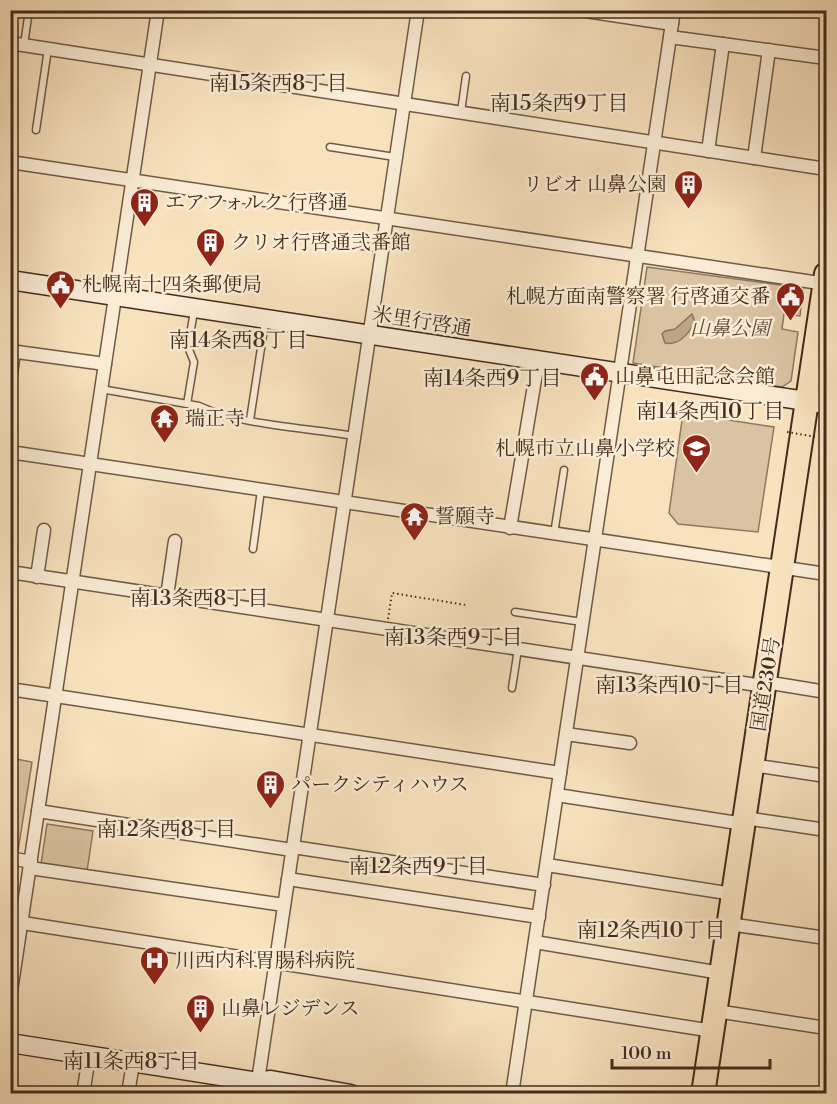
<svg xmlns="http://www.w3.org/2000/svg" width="837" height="1104" font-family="'Libre Bodoni','Noto Serif JP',serif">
<rect width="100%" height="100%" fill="#f8e2be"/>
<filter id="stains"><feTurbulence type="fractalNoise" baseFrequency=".00333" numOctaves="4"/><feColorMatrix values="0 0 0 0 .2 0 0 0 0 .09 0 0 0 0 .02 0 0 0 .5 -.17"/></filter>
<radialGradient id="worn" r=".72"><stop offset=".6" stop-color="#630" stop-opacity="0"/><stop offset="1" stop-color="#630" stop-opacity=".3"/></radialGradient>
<g fill="#d9c3a2" stroke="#8e785e" stroke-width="1.5">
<path d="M647,267L803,288L800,316L784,314L782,329L798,332L791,381L782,387L633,363Z"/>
<path d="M683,413L774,427L758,532L678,524L669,513Z"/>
<path d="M11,758L32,762L18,851L11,850Z"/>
<path d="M47,824L93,831L87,871L41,864Z"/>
</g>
<path fill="#bba487" stroke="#8b745c" stroke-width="1.5" d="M692,314L695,322C689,333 679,346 665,343L662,334L665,331L675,329Z"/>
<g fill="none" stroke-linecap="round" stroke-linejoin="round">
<defs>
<g id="lane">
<path d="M24,45L29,10"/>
<path d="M461,112L466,76"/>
<path d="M36,130L48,49"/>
<path d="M330,147L395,157"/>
<path d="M343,243L382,249"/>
<path d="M13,382L17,352"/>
<path d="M101,389L199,406C239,425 309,428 354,436"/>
<path d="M187,404L194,362L188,347L194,311"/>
<path d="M250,420L265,322"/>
<path d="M554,534L564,470"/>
<path d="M253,549L261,490"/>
<path d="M515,612L582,622"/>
<path d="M512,688L518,649"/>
</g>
<g id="street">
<path d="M579,10L672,24"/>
<path d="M670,37L826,58"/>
<path d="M10,43L826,169"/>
<path d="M708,151L723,44"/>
<path d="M754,158L769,50"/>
<path d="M10,162L826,284"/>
<path d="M10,351L105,364"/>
<path d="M10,452L826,574"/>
<path d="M510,528L538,362"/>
<path d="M10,572L764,686"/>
<path d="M37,577L44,530"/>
<path d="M167,596L175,541"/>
<path d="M765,682L826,692"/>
<path d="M10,689L560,773"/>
<path d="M566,734L630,743"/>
<path d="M752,765L826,776"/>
<path d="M557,795L744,824"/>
<path d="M38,811L292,850"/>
<path d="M745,818L826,830"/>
<path d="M293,847L544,885"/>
<path d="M10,858L31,862"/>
<path d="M547,865L733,894"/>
<path d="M30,868L284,905"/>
<path d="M288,879L539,917"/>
<path d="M10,921L713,1031"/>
<path d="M729,924L826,938"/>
<path d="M535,942L721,973"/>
<path d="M10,998L158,10"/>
<path d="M716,1011L826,1028"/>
<path d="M83,1094L89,1057"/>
<path d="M128,1094L133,1063"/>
<path d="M256,1094L418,10"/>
<path d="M512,1094L674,10"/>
</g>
<g id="secondary">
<path d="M10,280L826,404"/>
<path d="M10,1043L258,1082L271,1080L351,1094"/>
</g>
<path id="highway" d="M703,1094L826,274"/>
</defs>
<use href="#lane" stroke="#715a44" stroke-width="9"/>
<use href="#street" stroke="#715a44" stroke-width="15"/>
<use href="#secondary" stroke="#442c1b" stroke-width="21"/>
<use href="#highway" stroke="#442c1b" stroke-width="26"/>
<path stroke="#442c1b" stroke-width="2" stroke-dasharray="1.5 3" stroke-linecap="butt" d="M388,619L392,593L466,605"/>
<use href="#lane" stroke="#faecd5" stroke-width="6"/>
<use href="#street" stroke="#faecd5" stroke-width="12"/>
<use href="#secondary" stroke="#faecd5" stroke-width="18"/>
<use href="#highway" stroke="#f8e2be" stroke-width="22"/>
<path stroke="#442c1b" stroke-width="2" stroke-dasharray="1.5 3" stroke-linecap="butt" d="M787,432L817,437"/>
</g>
<defs>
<symbol id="building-pin" viewBox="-11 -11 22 30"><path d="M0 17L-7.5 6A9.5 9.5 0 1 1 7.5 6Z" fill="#8f2418" stroke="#faecd5"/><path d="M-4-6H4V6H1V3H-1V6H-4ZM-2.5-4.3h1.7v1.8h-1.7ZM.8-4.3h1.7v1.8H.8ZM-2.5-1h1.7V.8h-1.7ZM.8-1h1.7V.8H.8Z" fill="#fff"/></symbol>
<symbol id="civic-pin" viewBox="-11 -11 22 30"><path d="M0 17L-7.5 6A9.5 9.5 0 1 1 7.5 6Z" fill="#8f2418" stroke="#faecd5"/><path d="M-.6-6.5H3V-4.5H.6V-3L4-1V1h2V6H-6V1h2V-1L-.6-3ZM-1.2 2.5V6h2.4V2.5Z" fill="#fff"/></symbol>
<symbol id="temple-pin" viewBox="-11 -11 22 30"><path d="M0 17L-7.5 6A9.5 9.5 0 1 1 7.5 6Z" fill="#8f2418" stroke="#faecd5"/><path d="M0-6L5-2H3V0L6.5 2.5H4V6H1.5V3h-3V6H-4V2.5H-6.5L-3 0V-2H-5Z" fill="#fff"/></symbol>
<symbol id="school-pin" viewBox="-11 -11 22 30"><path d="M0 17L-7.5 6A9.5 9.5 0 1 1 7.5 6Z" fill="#8f2418" stroke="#faecd5"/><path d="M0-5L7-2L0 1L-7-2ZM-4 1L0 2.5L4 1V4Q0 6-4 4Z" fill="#fff"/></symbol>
<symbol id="hospital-pin" viewBox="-11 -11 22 30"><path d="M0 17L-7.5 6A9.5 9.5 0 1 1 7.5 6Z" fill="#8f2418" stroke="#faecd5"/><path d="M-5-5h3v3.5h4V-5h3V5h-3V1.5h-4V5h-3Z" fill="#fff"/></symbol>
</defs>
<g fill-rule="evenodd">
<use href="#building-pin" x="672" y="168" width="33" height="45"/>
<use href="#building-pin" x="128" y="186" width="33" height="45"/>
<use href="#building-pin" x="194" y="226" width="33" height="45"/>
<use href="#civic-pin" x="44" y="268" width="33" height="45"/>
<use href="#civic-pin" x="774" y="280" width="33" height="45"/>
<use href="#civic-pin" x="578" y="360" width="33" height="45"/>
<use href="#temple-pin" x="148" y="402" width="33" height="45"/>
<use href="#school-pin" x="680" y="432" width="33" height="45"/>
<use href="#temple-pin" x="398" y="500" width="33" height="45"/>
<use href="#building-pin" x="254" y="768" width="33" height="45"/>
<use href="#hospital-pin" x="138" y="944" width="33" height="45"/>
<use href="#building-pin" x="184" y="992" width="33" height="45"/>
</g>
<g text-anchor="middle" stroke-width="5" stroke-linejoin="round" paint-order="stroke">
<g font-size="20" fill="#442c1b" stroke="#faecd5" text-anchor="start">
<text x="667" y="191" text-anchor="end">リビオ 山鼻公園</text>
<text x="165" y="209">エアフォルク 行啓通</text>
<text x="231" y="249">クリオ行啓通弐番館</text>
<text x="82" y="291">札幌南十四条郵便局</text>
<text x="770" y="303" text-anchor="end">札幌方面南警察署 行啓通交番</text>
<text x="615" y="383">山鼻屯田記念会館</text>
<text x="185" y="425">瑞正寺</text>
<text x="675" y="455" text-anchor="end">札幌市立山鼻小学校</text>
<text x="435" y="523">誓願寺</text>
<text x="291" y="791">パークシティハウス</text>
<text x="175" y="967">川西内科胃腸科病院</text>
<text x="221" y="1015">山鼻レジデンス</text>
</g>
<g font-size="20" fill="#442c1b" stroke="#faecd5">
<text transform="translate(422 321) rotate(9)" y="7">米里行啓通</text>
<text transform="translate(765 684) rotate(-81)" y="7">国道230号</text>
</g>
<g font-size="20" font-style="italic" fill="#624a36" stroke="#faecd5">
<text x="730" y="335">山鼻公園</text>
</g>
<g font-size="21" fill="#442c1b" stroke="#faecd5">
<text x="278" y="90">南15条西8丁目</text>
<text x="559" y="110">南15条西9丁目</text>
<text x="238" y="347">南14条西8丁目</text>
<text x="492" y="385">南14条西9丁目</text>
<text x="710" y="418">南14条西10丁目</text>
<text x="199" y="605">南13条西8丁目</text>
<text x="453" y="644">南13条西9丁目</text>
<text x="669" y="692">南13条西10丁目</text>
<text x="166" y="836">南12条西8丁目</text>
<text x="418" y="873">南12条西9丁目</text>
<text x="651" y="937">南12条西10丁目</text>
<text x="131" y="1068">南11条西8丁目</text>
</g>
</g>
<rect width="837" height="1104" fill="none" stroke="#f8e2be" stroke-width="36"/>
<rect x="12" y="12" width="813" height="1080" fill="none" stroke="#442c1b" stroke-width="3"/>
<rect x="18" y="18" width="801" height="1068" fill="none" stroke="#442c1b" stroke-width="1.5"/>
<path d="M612 1059v9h158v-9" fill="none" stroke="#442c1b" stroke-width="3"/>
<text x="621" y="1059" font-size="18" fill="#442c1b" stroke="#faecd5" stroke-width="4.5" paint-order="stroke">100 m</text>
<rect width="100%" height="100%" filter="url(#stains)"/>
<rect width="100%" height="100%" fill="url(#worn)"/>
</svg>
